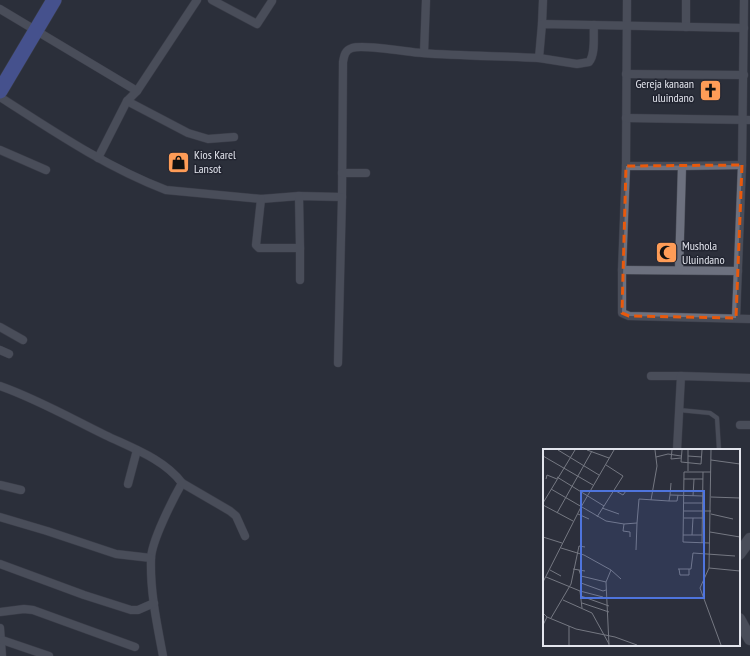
<svg xmlns="http://www.w3.org/2000/svg" width="750" height="656" font-family="'PT Sans Narrow',sans-serif">
<rect width="100%" height="100%" fill="#2c2f3b"/>
<g fill="none" stroke-linecap="round" stroke-linejoin="round">
<defs>
<path id="lane" d="M679,410L710,413L717,418L719,450"/>
<g id="street">
<path d="M212,0L257,24L272,1"/>
<path d="M627,0L626,166L622,270V313L629,316L750,319"/>
<path d="M0,9L137,91"/>
<path d="M542,24L543,0"/>
<path d="M686,27V0"/>
<path d="M424,53L426,0"/>
<path d="M539,58L577,64L589,62C596,54 593,35 594,25"/>
<path d="M626,74L744,75"/>
<path d="M0,97C53,131 106,167 166,190L261,199L299,196L342,197L343,62C344,56 345,50 352,48C362,44 408,52 422,53C461,56 500,56 539,58L542,24L744,28"/>
<path d="M127,101L188,133L208,139L234,137"/>
<path d="M626,118L750,120"/>
<path d="M0,150L46,170"/>
<path d="M98,158L127,101L137,91L197,0"/>
<path d="M626,166H682L742,165"/>
<path d="M342,173H366"/>
<path d="M299,196L300,248"/>
<path d="M261,199L256,245L259,248H300V280"/>
<path d="M622,270L738,271"/>
<path d="M679,270L682,166"/>
<path d="M736,318L742,165L744,0"/>
<path d="M0,327L23,340"/>
<path d="M0,350L9,354"/>
<path d="M338,363L342,197"/>
<path d="M651,376H681"/>
<path d="M0,386C37,399 70,418 105,435C132,448 164,459 182,483C173,499 151,542 151,559C150,592 157,624 163,656"/>
<path d="M740,425H750"/>
<path d="M677,450L681,376L750,378"/>
<path d="M182,483L230,511L236,516L245,536"/>
<path d="M128,484L137,450"/>
<path d="M0,485L21,490"/>
<path d="M0,517L47,531L116,554L151,558"/>
<path d="M0,564L84,595L131,610H138L154,603"/>
<path d="M0,612L24,609L33,610L135,647"/>
<path d="M0,628L2,656"/>
<path d="M2,640L49,656"/>
</g>
<g id="secondary">
<path d="M739,554L750,539"/>
<path d="M739,619L750,639"/>
</g>
<path id="highway" d="M0,91L54,0"/>
</defs>
<use href="#lane" stroke="#4a4d57" stroke-width="5"/>
<use href="#street" stroke="#4a4d57" stroke-width="9"/>
<use href="#secondary" stroke="#4a4d57" stroke-width="13"/>
<use href="#highway" stroke="#4a4d57" stroke-width="16"/>
<use href="#lane" stroke="#6d717f" stroke-width="4"/>
<use href="#street" stroke="#6d717f" stroke-width="8"/>
<use href="#secondary" stroke="#6d717f" stroke-width="12"/>
<use href="#highway" stroke="#657bf2" stroke-width="15"/>
</g>
<path d="M0 0H750V656H0ZM742,165L736,318L629,316L622,313L626,166Z" fill="#2c2f3b" fill-opacity=".55" fill-rule="evenodd"/>
<path fill="none" stroke="#e8590c" stroke-width="3" stroke-dasharray="8 5" stroke-linejoin="round" d="M742,165L736,318L629,316L622,313L626,166Z"/>
<defs>
<symbol id="church-square" viewBox="-11 -11 22 22"><rect x="-9" y="-9" width="18" height="18" rx="4" fill="#fe9c57" stroke="#222531"/><path d="M-1.2-6h2.4v3.5h3.3v2.4h-3.3V6h-2.4V-.1h-3.3v-2.4h3.3Z" fill="#111"/></symbol>
<symbol id="shop-square" viewBox="-11 -11 22 22"><rect x="-9" y="-9" width="18" height="18" rx="4" fill="#fe9c57" stroke="#222531"/><path d="M-5-2.5h2.3a2.7 3.5 0 0 1 5.4 0H5L5.5 6h-11ZM-1.5-2.5h3a1.5 2.3 0 0 0-3 0Z" fill="#111"/></symbol>
<symbol id="mosque-square" viewBox="-11 -11 22 22"><rect x="-9" y="-9" width="18" height="18" rx="4" fill="#fe9c57" stroke="#222531"/><path d="M3.5-4.9A6 6 0 1 0 3.5 4.9A5 5 0 1 1 3.5-4.9Z" fill="#111"/></symbol>
</defs>
<g fill-rule="evenodd">
<use href="#church-square" x="698" y="78" width="25" height="25"/>
<use href="#shop-square" x="166" y="150" width="25" height="25"/>
<use href="#mosque-square" x="654" y="240" width="25" height="25"/>
</g>
<g text-anchor="middle" stroke-width="3" stroke-linejoin="round" paint-order="stroke">
<g font-size="12" fill="#e3e5ed" stroke="#222531" text-anchor="start">
<text x="694" y="88" text-anchor="end">Gereja kanaan<tspan x="694" dy="14">uluindano</tspan></text>
<text x="194" y="159">Kios Karel<tspan x="194" dy="14">Lansot</tspan></text>
<text x="682" y="250">Mushola<tspan x="682" dy="14">Uluindano</tspan></text>
</g>
</g>
<g transform="translate(543 449)">
<rect width="197" height="197" fill="#2c2f3b"/>
<path fill="none" stroke="#757882" stroke-width="1" d="M15,1L56,26M44,1L66,9M129,1L128,10L138,9M139,1L138,13L158,15L159,1M168,1L166,119L157,139L178,196M0,7L50,36M145,7L159,8M113,8L125,5L138,7M168,11L197,15M145,22V1M14,28L61,57M3,30L4,26L14,30M141,30H160M8,40L63,72L81,75L94,74L96,50L126,52L127,46L160,47M71,41L80,46L83,42M127,46L128,34M150,47L151,30M168,48L197,49M108,51L114,17L112,1M126,52H134L135,46M0,54L32,1M141,54H160M0,56L30,72M59,59L76,65M141,62H168M14,64L49,2M35,65L46,70M168,65L190,70M54,68L80,27L63,16M141,69H160M81,75L80,82L87,83V88M167,83L197,88M140,86H159M149,86L150,69M0,88L19,94M159,94L160,23M166,94L140,93L141,23H168M18,99L41,106L68,121L63,133L66,196M93,101L94,74M166,119L197,122M30,120L42,122M135,120H148L150,104L192,107M136,120L137,126H146V120M7,121L18,127M36,121L38,127L63,133M68,121L78,130M3,128L37,142L39,159M0,133L38,58L71,1M38,134L60,142L63,141M37,142L60,148M38,147L66,157M20,151L49,164L66,195M39,154L66,163M0,164L4,168L0,176M4,168L33,180L72,188L94,196M8,169L28,135L36,97L42,98M26,177V196"/>
<path fill="#4e74dd" fill-opacity="0.15" stroke="#4e74dd" stroke-width="2" d="M38,42H161V149H38Z"/>
<rect width="197" height="197" fill="none" stroke="#e3e5ed" stroke-width="2"/>
</g>
</svg>
